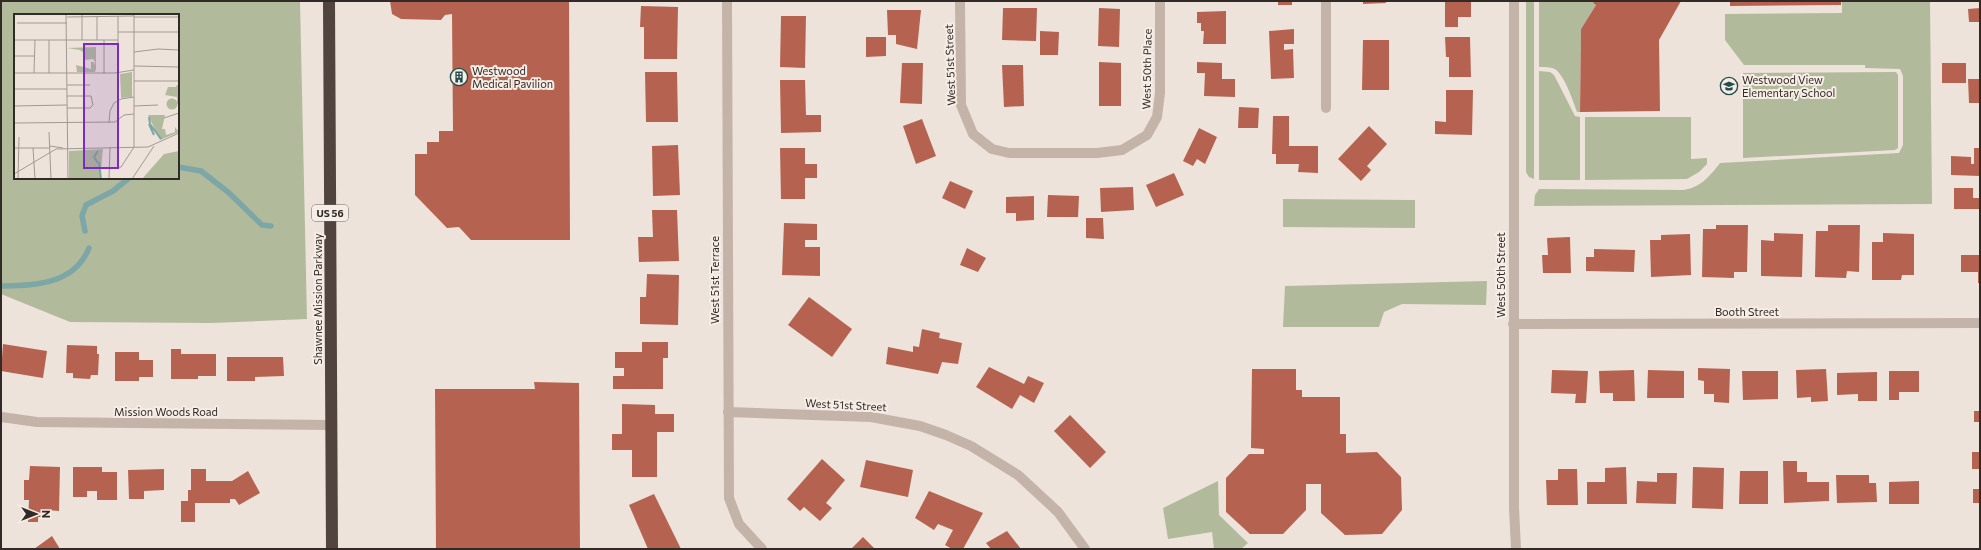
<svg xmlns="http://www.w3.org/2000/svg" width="1981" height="550" font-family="Commissioner,sans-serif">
<rect width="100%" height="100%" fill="#ede3da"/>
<g fill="#b2ba9c" fill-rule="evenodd">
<path d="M1,1H300L307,319L211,323L70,322L1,294ZM15,15H178V178H15Z"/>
<path d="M1526,1H1534V179L1529,177L1526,172Z"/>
<path d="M1539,1H1594L1593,3L1596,5L1581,29L1580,112H1577C1573,101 1565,76 1555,69C1550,67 1545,67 1539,67Z"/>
<path d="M1842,1H1930L1932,204L1534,206L1535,195L1539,189L1683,190C1700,188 1710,176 1720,163L1899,153L1903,145V76L1900,69L1865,68V65H1744L1725,40V14L1842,13Z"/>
<path d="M1539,71L1550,72L1554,75L1575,116L1580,117V180H1539Z"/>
<path d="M1743,73L1896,72L1898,75V148L1895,150L1743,158Z"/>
<path d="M1585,117H1691V159L1707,158V164L1699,172L1687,179L1585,180Z"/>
<path d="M1283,199L1415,200V228L1283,227Z"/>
<path d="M1487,281L1486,305L1402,304L1384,312L1379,327H1283L1285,286Z"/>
<path d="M1218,481L1219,515L1248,543L1241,549H1214L1212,532L1168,539L1163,508Z"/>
</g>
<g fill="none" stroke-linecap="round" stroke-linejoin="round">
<g stroke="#7da6a6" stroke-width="5.5">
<path d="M178,167L201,171L228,192L262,225L271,226"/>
<path d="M85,231L82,216L86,205L113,191L129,178"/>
<path d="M1,286C35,285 74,285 89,248"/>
</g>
</g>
<g fill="#b56350">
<path d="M390,1H569L570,240H471L459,227L447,228L415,195V154H427V142H439V131H453L452,14L445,15L441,20L401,19L392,14Z"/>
<rect x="1278" y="1" width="14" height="4"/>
<path d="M1363,1H1386V3L1363,4Z"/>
<path d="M1445,1H1471V17H1458V27H1445Z"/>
<path d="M1594,1H1681L1659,40L1660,111L1580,112L1581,29L1596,5L1593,3Z"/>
<path d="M1730,1H1841V5L1730,6Z"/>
<path d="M641,6L678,7L677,59H644V27H640Z"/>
<path d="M1003,8H1037L1036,41L1002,40Z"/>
<path d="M1099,8L1120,9L1119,47L1098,46Z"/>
<path d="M1980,8V22H1969L1968,9Z"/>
<path d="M887,10H921L917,49L896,44V35H888Z"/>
<path d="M1226,11V44H1203L1204,31H1201V23H1197V12Z"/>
<path d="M781,16H806L805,68L780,67Z"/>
<path d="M1294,29V44H1284V50L1293,49L1294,78L1271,79L1269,31Z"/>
<path d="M1040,31L1059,32L1058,55H1040Z"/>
<path d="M866,37H886V56L866,57Z"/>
<path d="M1445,37H1470L1471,77H1449V57H1446Z"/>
<path d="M1363,40H1389V90H1362Z"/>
<path d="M1099,62L1121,63V106H1099Z"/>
<path d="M1197,62L1222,63V79H1235V97L1204,96L1205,73H1197Z"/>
<path d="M902,63H923L922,104L900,103Z"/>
<rect x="1942" y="63" width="24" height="20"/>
<path d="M1002,65H1023L1024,106L1004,107Z"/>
<path d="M645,72H677L678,122H646Z"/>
<path d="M1968,79H1980V103H1969Z"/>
<path d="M780,80H805L806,115H821V132L781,133Z"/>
<path d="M1446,90H1473L1472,135L1435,134V121L1446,122Z"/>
<path d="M1239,107L1259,108L1258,128H1238Z"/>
<path d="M1273,116H1289V146H1318V173L1298,172L1299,164H1276V154H1272Z"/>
<path d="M922,119L936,156L916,164L903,126Z"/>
<path d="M1369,126L1387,144L1367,166L1371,170L1361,181L1338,159Z"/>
<path d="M1199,128L1217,137L1205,164L1197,159L1193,166L1183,161Z"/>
<path d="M678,145L680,195L653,196L652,146Z"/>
<path d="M780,148H805V164H817V178H805V199H781Z"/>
<path d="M1974,148H1980V176L1951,175V156L1971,157V164H1974Z"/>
<path d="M1174,173L1184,195L1156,207L1146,185Z"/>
<path d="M950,181L973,191L965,209L942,198Z"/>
<path d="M1133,187L1134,210L1101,212L1100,188Z"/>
<path d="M1954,188H1973V198H1980V209H1954Z"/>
<path d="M1048,195L1079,196L1078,217H1047Z"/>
<path d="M1034,196V220L1016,221V213H1006V197Z"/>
<path d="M652,210H677L679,261L639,262L638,237H653Z"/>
<path d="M1086,218H1103L1104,239L1086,238Z"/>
<path d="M784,223L817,224V240H805V247H820V276L782,275Z"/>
<path d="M1716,225H1748L1747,272H1734V278L1702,277L1703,229H1716Z"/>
<path d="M1828,225H1860L1859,272L1847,271L1846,278L1815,277L1816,231H1828Z"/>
<path d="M1774,233L1803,234L1802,277L1761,276V240L1774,241Z"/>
<path d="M1883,233L1914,234V275H1902L1901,280H1872V242H1883Z"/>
<path d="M1690,234L1691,275L1651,277L1650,240H1661V235Z"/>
<path d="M1570,237L1571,273H1543L1542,255H1548L1547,238Z"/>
<path d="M967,248L986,258L978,272L960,265Z"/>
<path d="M1594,249L1635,250L1634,272L1586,271V257H1594Z"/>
<path d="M1961,255H1979L1980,283H1978V272H1961Z"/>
<path d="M647,274L679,275L678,325L640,324V297H646Z"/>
<path d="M809,297L852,329L832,357L788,325Z"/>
<path d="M922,329L940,333L939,338L962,343L958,364L942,362L938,374L886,364L888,347L913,352V346L919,347Z"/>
<path d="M642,342H668V358H663V389H613V376H624V368H615V352H642Z"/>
<path d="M3,344L47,351L43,378L1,371Z"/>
<path d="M67,345L97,346V354H99L98,375H91L90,379L73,378V373H66Z"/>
<path d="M171,349H181V354H216V376H198V379H171Z"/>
<path d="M115,352H139V360H153V377H139V381H115Z"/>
<path d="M227,357H283L284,376L255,377V381H227Z"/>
<path d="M989,367L1024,384L1028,376L1044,383L1034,403L1020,395L1012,409L976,387Z"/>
<path d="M1698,368L1730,369L1729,403L1714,402V394H1704V381L1698,380Z"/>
<path d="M1252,369H1296V390H1302V397H1340V434H1346V453L1377,452L1401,477L1402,510L1382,534L1345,535L1321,513V484H1306V510L1283,534H1250L1226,512V478L1249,454H1264V449L1251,448Z"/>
<path d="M1826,369L1828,401L1811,402V397L1797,398L1796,370Z"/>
<path d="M1552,370L1588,371L1586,403H1575L1576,394L1551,393Z"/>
<path d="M1634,370L1635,401H1613V393H1600L1599,371Z"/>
<path d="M1648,370L1684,371V398H1647Z"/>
<path d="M1742,371H1778V399L1743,400Z"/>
<path d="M1889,371H1919V392H1899V400H1889Z"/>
<path d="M1877,372V401H1858V394L1837,395V373Z"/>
<path d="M534,382L579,383L580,549H436L435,389H535Z"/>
<path d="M622,404L655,405V414H674V432H657V477H632V450H612V434H622Z"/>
<rect x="1974" y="411" width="6" height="11"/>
<path d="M1070,415L1106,452L1090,468L1054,431Z"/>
<rect x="1972" y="452" width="8" height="17"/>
<path d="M822,459L845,480L826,503L832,508L820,521L804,507L800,511L787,499Z"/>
<path d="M866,460L913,470L908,497L860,487Z"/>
<path d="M1783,461H1797V472H1807V482H1829V501L1784,503Z"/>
<path d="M30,466L60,467L59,511L47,510V517H38V522H28L29,500H24V480H29Z"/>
<path d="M73,467H102V472H117V500H97V491H87V497H73Z"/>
<path d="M1626,467L1627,504H1587V482H1605V468Z"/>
<path d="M1693,467L1724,468L1723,509L1692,508Z"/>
<path d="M164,469V490L144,491V499H129L128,470Z"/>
<path d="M191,469H206V481H232L248,471L260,493L239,505L235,499H230V503H195V522H181V501H188V490H191Z"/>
<path d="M1558,469H1577L1578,505H1547L1546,480H1558Z"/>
<path d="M1740,471H1768V504H1739Z"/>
<path d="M1657,473H1677L1676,504L1636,503L1637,481L1657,482Z"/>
<path d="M1836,475H1869V483H1876L1877,502L1837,503Z"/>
<path d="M1919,481V504H1889V482Z"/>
<rect x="1973" y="489" width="7" height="14"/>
<path d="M929,491L983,513L963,549H952L945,545L953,530L938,524L934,530L915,518Z"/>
<path d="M654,494L681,549H648L629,505Z"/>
<path d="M1007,531L1021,549H991L986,543Z"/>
<path d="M52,536L60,549H34Z"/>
<path d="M863,537L875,549H851Z"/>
</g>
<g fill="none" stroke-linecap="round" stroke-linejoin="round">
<g stroke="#c4b3a8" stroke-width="10">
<path d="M727,1L729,498L739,524L762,549"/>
<path d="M960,1L961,105L973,134L992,149L1009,153H1097L1122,150L1147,135L1157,117L1160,93V1"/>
<path d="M1326,1V108"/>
<path d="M1514,1V508L1516,549"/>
<path d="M1513,324L1980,323"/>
<path d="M728,412L871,417L920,426L946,435L971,446L1018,475L1058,512L1085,549"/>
<path d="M1,417L37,422L332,425"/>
</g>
<path stroke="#51443f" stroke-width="12" d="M329,1L332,549"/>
</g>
<defs>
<symbol id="building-ring" viewBox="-11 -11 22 22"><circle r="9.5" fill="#f6ede6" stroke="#224d4d" stroke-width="1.5"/><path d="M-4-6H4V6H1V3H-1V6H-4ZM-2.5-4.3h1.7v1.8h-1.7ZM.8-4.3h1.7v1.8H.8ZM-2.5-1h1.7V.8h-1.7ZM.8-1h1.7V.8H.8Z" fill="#224d4d"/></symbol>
<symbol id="school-ring" viewBox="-11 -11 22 22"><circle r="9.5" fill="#f6ede6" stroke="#224d4d" stroke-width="1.5"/><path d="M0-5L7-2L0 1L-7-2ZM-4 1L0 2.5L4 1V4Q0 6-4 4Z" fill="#224d4d"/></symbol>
</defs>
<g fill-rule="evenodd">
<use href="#building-ring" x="449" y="67" width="20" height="20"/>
<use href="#school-ring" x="1719" y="76" width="20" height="20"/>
</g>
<g text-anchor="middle" stroke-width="4" stroke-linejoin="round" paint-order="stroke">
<rect fill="#f6ede6" stroke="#6d6460" stroke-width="1" x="312" y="205" width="36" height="16" rx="3"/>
<g font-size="10" font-weight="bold" fill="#322a27">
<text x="330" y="217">US 56</text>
</g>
<g font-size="11" fill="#322a27" stroke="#f6ede6">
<text transform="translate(950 65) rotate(-92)" y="4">West 51st Street</text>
<text transform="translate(1147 69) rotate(-89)" y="4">West 50th Place</text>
<text transform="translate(1501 275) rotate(-90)" y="4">West 50th Street</text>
<text transform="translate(715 280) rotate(-90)" y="4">West 51st Terrace</text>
<text transform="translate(318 299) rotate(-90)" y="4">Shawnee Mission Parkway</text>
<text x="1747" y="316">Booth Street</text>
<text transform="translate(846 405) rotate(3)" y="4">West 51st Street</text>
<text x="166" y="416">Mission Woods Road</text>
</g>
<g font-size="11" fill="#322a27" stroke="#f6ede6" text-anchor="start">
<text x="472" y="75">Westwood<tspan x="472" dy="13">Medical Pavilion</tspan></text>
<text x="1742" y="84">Westwood View<tspan x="1742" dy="13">Elementary School</tspan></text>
</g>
</g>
<g transform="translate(14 14)">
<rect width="165" height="165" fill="#ede3da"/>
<path d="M82,33V58L81,55V58H63L62,51L77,55V48H80L81,52V48L79,45L70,46V39L66,36L53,34ZM118,58V83L107,84L106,60ZM163,71H165V90H163V83L151,81L154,73H162ZM152.5 90a5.5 5.5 0 1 1 11 0a5.5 5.5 0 1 1-11 0ZM134,101H151L148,115H151L152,121L161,118V113L165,118L146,126ZM89,135L86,165H55V137ZM165,137V165H128L150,140Z" fill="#b2ba9c"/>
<path fill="none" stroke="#7da6a6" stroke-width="2" d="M135,103L136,110L147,125M135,110L140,121M84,137L80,143L84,149M85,148L87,165"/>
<path fill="none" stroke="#a29992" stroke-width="1" d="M52,0L54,165M68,0V26M120,0V133M83,2V26M104,2V59M53,3L120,2M120,3H165M3,9H53M104,18H165M0,26H104M35,26V59M90,26V60M120,38L144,35L165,36M0,42H21M120,52L165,53M0,59H101L120,56M20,59L21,26M120,67H165M53,71H76M0,75H53M53,82H77L79,91L76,94H53M0,92L53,91M120,92L144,91M150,104L165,99M0,109L101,108L110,101L120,100M95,109L96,97L100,89L107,85L120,83M35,118L37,165M36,132L49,134M0,134H36M19,134L21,165M95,155L107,153L120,133M0,160L42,135L134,133L165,119M4,165L5,123M95,165L96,133M118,165L140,132"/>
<path fill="#7b2cbf" fill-opacity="0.15" stroke="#7b2cbf" stroke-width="2" d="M70,30H104V154H70Z"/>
<rect width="165" height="165" fill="none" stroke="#322a27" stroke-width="2"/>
</g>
<rect width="1981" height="550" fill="none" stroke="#322a27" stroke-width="4"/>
<g transform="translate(36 514) rotate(90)" stroke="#f6ede6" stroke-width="3" paint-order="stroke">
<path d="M0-3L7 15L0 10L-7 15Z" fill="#322a27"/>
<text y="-6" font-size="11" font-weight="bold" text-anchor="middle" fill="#322a27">N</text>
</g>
</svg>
